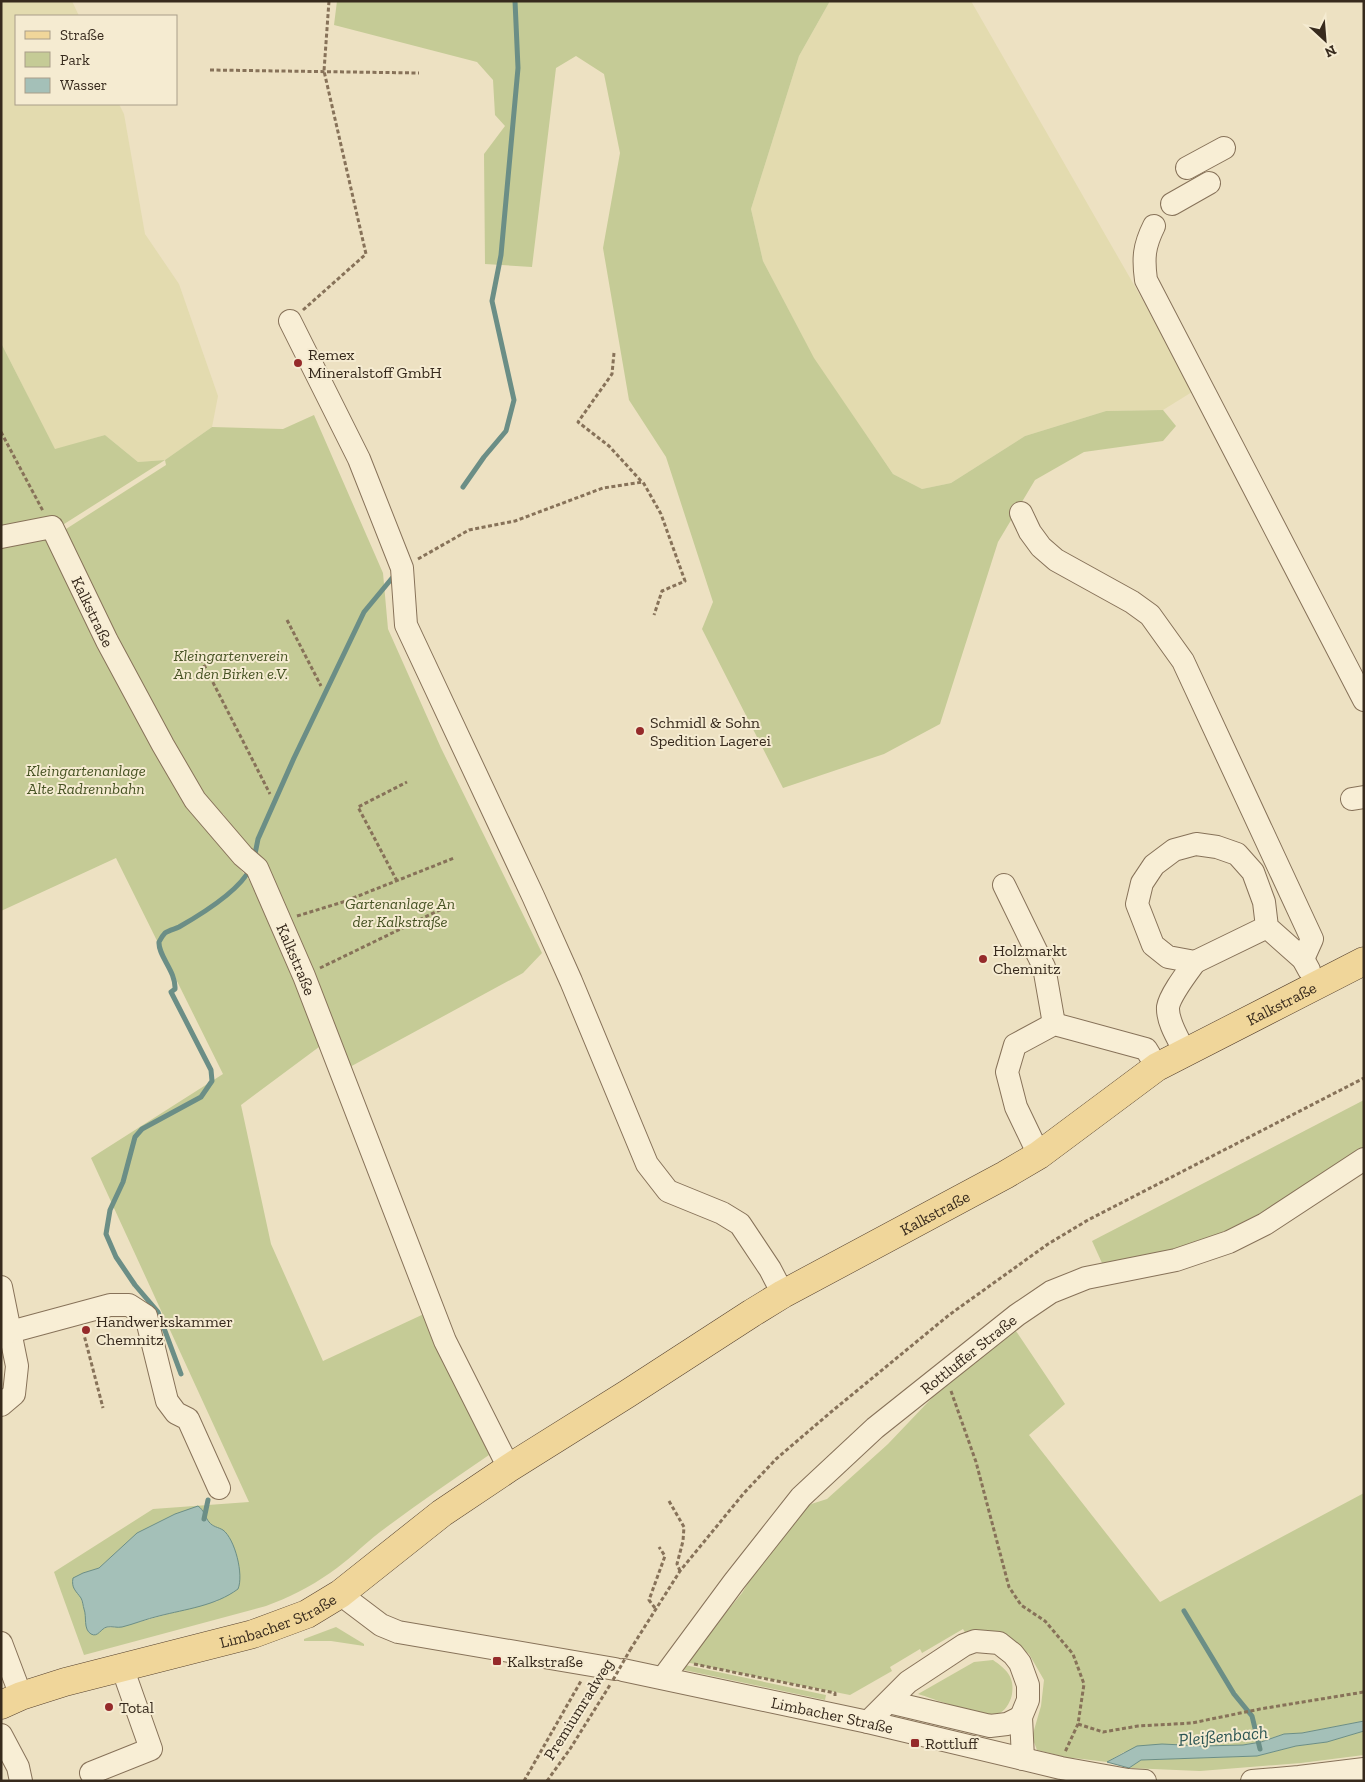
<svg xmlns="http://www.w3.org/2000/svg" width="1365" height="1782" font-family="'Zilla Slab',serif">
<rect width="100%" height="100%" fill="#ede1c2"/>
<g fill="#e3dbaf">
<path d="M1,1H72L79,16H16V104H119L124,114L145,234L179,284L218,396L212,427L165,460L138,462L105,435L55,450L1,343Z"/>
<path d="M830,1H971L1145,304L1192,392L1163,410L1106,411L1025,436L951,483L922,489L893,474L814,359L763,261L751,209L799,56Z"/>
</g>
<g fill="#c5cb96" fill-rule="evenodd">
<path d="M337,1H830L799,56L751,209L763,261L814,358L893,474L922,489L951,483L1025,436L1106,411L1163,410L1176,426L1163,441L1084,452L1035,480L998,542L940,724L884,754L783,788L702,629L713,602L666,457L629,400L603,248L620,153L604,74L576,56L556,68L532,267L485,264L484,154L505,126L495,115L493,80L477,62L334,25Z"/>
<path d="M1,343L55,449L105,435L138,462L165,460L212,427L283,429L314,415L383,573L388,629L441,748L542,953L523,973L348,1068L249,850L223,814L201,823L257,889L323,1044L241,1105L271,1244L323,1361L426,1313L489,1455C452,1480 416,1505 380,1532C363,1545 348,1561 330,1573C310,1587 288,1598 266,1606L84,1655L54,1572L153,1509L249,1502L91,1158L223,1074L116,858L1,911ZM165,460L166,465L66,529L61,526ZM202,1510L211,1525C227,1531 227,1536 234,1549L218,1601C186,1608 155,1618 124,1626C114,1629 105,1624 99,1633L86,1628V1614L81,1599L83,1573L99,1568L137,1533L175,1514Z"/>
<path d="M1364,1100V1151L1261,1216L1225,1235L1173,1251L1102,1263L1092,1241Z"/>
<path d="M1014,1328L1065,1404L1029,1435L1160,1602L1364,1493V1721L1302,1733L1284,1734L1259,1742L1243,1745L1203,1746L1124,1752L1107,1762L1074,1758L1073,1759L1037,1750L1032,1737L1041,1706L1044,1680L1029,1654L1012,1641L967,1636L963,1629L922,1653L920,1649L890,1667L892,1671L850,1695L685,1662L742,1593L771,1545L805,1506L827,1499L888,1444L948,1381Z"/>
<path d="M336,1627L364,1644V1646L331,1641H304V1639Z"/>
<path d="M993,1660C1006,1669 1015,1677 1012,1694C1011,1700 1007,1709 1000,1713C987,1720 935,1699 918,1694L974,1662Z"/>
<path d="M685,1665L826,1695L825,1700L684,1670Z"/>
<path d="M1364,1731V1755L1301,1763L1200,1771L1129,1768L1141,1760L1257,1756L1296,1746L1327,1742Z"/>
</g>
<g fill="#a4c0b8" stroke="#6b8e86">
<path d="M198,1506C204,1510 205,1517 209,1522C213,1527 218,1527 223,1530C235,1539 244,1575 238,1589C215,1606 186,1609 159,1616C146,1619 134,1624 122,1627C117,1628 112,1626 107,1627C101,1628 98,1638 91,1634C83,1629 87,1617 84,1609C83,1606 83,1602 81,1598C76,1591 71,1588 73,1578L83,1573L99,1568L137,1533L175,1514Z"/>
<path d="M1364,1721V1731L1327,1742L1296,1746L1257,1756L1141,1760L1129,1768L1107,1762L1137,1746L1162,1744L1203,1746L1243,1745L1261,1742L1284,1734L1302,1733Z"/>
</g>
<g fill="none" stroke-linecap="round" stroke-linejoin="round">
<g stroke="#6b8e86" stroke-width="5">
<path d="M463,487L484,457L506,431L514,400L492,301L501,255L518,68L515,1"/>
<path d="M254,859L258,839L294,758L364,612L393,577"/>
<path d="M181,1374L158,1312L135,1285L116,1257L106,1234L110,1210L123,1182L135,1137L142,1129L201,1097L212,1081L211,1070L171,992L175,989C176,971 158,956 159,942C160,940 163,935 165,933C169,930 175,929 179,927C200,915 239,891 250,869"/>
<path d="M204,1519L208,1500"/>
<path d="M1184,1611L1234,1694L1252,1716L1260,1749"/>
</g>
<defs>
<g id="minor">
<path d="M1187,168L1224,148"/>
<path d="M1172,204L1209,183"/>
<path d="M1154,226C1144,246 1143,258 1146,280L1364,700"/>
<path d="M290,321L359,459L402,568L406,625L533,896L571,981L647,1164L668,1191L722,1213L740,1224L770,1269L783,1294"/>
<path d="M1021,513L1030,532L1041,547L1056,560L1132,602L1150,615L1183,661L1312,939L1303,959"/>
<path id="s1" d="M1,537L52,527L107,641L163,745L195,800L243,856L257,868L304,976L445,1341L509,1468"/>
<path d="M1352,799L1364,797"/>
<path d="M1004,885L1044,967L1054,1024"/>
<path d="M1267,927L1195,962L1168,957L1153,945L1137,904L1142,883L1154,865L1174,850L1196,844L1217,847L1237,854L1253,872L1264,902L1267,927L1303,959L1309,970"/>
<path d="M1185,1052C1179,1040 1167,1022 1168,1007C1170,995 1187,973 1195,962"/>
<path d="M1039,1155L1016,1107L1007,1072L1015,1045L1054,1024L1146,1049L1157,1067"/>
<path d="M1,1287L17,1366L14,1394L1,1405"/>
<path d="M10,1332L110,1305H129L146,1316L167,1401L176,1413L188,1419L219,1488"/>
<path d="M340,1594L381,1625L398,1632L615,1669"/>
<path d="M1,1643L21,1696"/>
<path id="s2" d="M623,1670L868,1722L1061,1768L1128,1780L1145,1781"/>
<path id="s3" d="M663,1678L734,1582L801,1497L875,1428L1017,1315L1051,1292L1086,1278L1176,1260L1229,1242L1265,1224L1364,1159"/>
<path d="M889,1702L990,1726L1007,1724L1021,1717"/>
<path d="M868,1722L908,1682L964,1645L975,1641L999,1643L1013,1654L1020,1663L1028,1685V1700L1021,1717L1023,1759"/>
<path d="M1,1735L18,1767L21,1781"/>
<path d="M91,1773L151,1749L122,1667"/>
<path d="M1252,1781L1299,1777L1364,1769"/>
</g>
<g id="major">
<path id="s4" d="M1,1705L21,1696L65,1682L253,1634L307,1614L340,1594L442,1513L509,1468L627,1394L752,1313L783,1294L1005,1175L1039,1155L1157,1067L1364,961"/>
</g>
</defs>
<use href="#minor" stroke="#877259" stroke-width="24"/>
<use href="#major" stroke="#55402e" stroke-width="29"/>
<g stroke="#877259" stroke-width="3" stroke-dasharray="4 2.5" stroke-linecap="butt">
<path d="M210,70L419,73"/>
<path d="M303,310L366,254L324,71L329,1"/>
<path d="M614,353L612,374L578,422L609,446L642,482"/>
<path d="M1,432L43,511"/>
<path d="M418,559L469,530L515,521L603,488L643,482L661,514L685,581L662,591L654,615"/>
<path d="M287,620L321,686"/>
<path d="M201,659L270,794"/>
<path d="M397,881L358,807L407,782"/>
<path d="M297,916L343,902L454,858"/>
<path d="M320,968L452,904"/>
<path d="M83,1331L103,1408"/>
<path d="M951,1391L976,1462L1009,1587L1021,1605L1045,1621L1073,1654L1084,1684L1078,1724L1065,1752"/>
<path d="M669,1501L684,1527L683,1541L677,1564L680,1571"/>
<path d="M655,1608L649,1600L665,1556L659,1547"/>
<path d="M630,1650L680,1571L744,1493L776,1459L831,1412L949,1315L1048,1244L1088,1220L1364,1078"/>
<path d="M694,1664L835,1693V1696"/>
<path d="M1078,1724L1103,1732L1138,1726L1192,1723L1260,1709L1364,1692"/>
<path d="M524,1781L581,1681"/>
<path d="M547,1781L570,1749L610,1685"/>
</g>
<use href="#minor" stroke="#f8eed5" stroke-width="22"/>
<use href="#major" stroke="#f0d69a" stroke-width="28"/>
<path stroke="#877259" stroke-width="3" stroke-dasharray="4 2.5" stroke-linecap="butt" d="M613,1680L630,1650"/>
</g>
<g fill="#952a2a" stroke="#f5ebd1" stroke-width="2">
<circle cx="298" cy="363" r="5"/>
<circle cx="640" cy="731" r="5"/>
<circle cx="983" cy="959" r="5"/>
<circle cx="86" cy="1330" r="5"/>
<rect x="492" y="1656" width="10" height="10" rx="2.5"/>
<circle cx="109" cy="1707" r="5"/>
<rect x="910" y="1738" width="10" height="10" rx="2.5"/>
</g>
<g text-anchor="middle" stroke-width="4" stroke-linejoin="round" paint-order="stroke">
<g font-size="16" fill="#372a1d" stroke="#f5ebd1" text-anchor="start">
<text x="308" y="360">Remex<tspan x="308" dy="18">Mineralstoff GmbH</tspan></text>
<text x="650" y="728">Schmidl &amp; Sohn<tspan x="650" dy="18">Spedition Lagerei</tspan></text>
<text x="993" y="956">Holzmarkt<tspan x="993" dy="18">Chemnitz</tspan></text>
<text x="96" y="1327">Handwerkskammer<tspan x="96" dy="18">Chemnitz</tspan></text>
<text x="507" y="1667">Kalkstraße</text>
<text x="119" y="1713">Total</text>
<text x="925" y="1749">Rottluff</text>
</g>
<g font-size="16" fill="#372a1d" stroke="#f5ebd1">
<text dy="6" stroke="none"><textPath href="#s1" startOffset="146">Kalkstraße</textPath></text>
<text dy="6" stroke="none"><textPath href="#s1" startOffset="552">Kalkstraße</textPath></text>
<text dy="6" stroke="none"><textPath href="#s4" startOffset="1472">Kalkstraße</textPath></text>
<text dy="6" stroke="none"><textPath href="#s4" startOffset="1066">Kalkstraße</textPath></text>
<text dy="6" stroke="none"><textPath href="#s3" startOffset="448">Rottluffer Straße</textPath></text>
<text dy="6" stroke="none"><textPath href="#s4" startOffset="290">Limbacher Straße</textPath></text>
<text transform="translate(578 1709) rotate(-58)" y="6">Premiumradweg</text>
<text dy="6" stroke="none"><textPath href="#s2" startOffset="214">Limbacher Straße</textPath></text>
</g>
<g font-size="16" font-style="italic" fill="#475324" stroke="#f5ebd1">
<text x="231" y="661">Kleingartenverein<tspan x="231" dy="18">An den Birken e.V.</tspan></text>
<text x="86" y="776">Kleingartenanlage<tspan x="86" dy="18">Alte Radrennbahn</tspan></text>
<text x="400" y="909">Gartenanlage An<tspan x="400" dy="18">der Kalkstraße</tspan></text>
</g>
<g font-size="18" font-style="italic" fill="#2d5654" stroke="#f5ebd1">
<text transform="translate(1223 1736) rotate(-5)" y="6">Pleißenbach</text>
</g>
</g>
<rect width="1365" height="1782" fill="none" stroke="#372a1d" stroke-width="5"/>
<rect x="15" y="15" width="162" height="90" fill="#f5ebd1" stroke="#a99e89"/>
<rect x="25" y="31" width="25" height="8" fill="#f0d69a" stroke="#a99e89"/>
<text x="60" y="40" font-size="15" fill="#372a1d">Straße</text>
<rect x="25" y="52" width="25" height="15" fill="#c5cb96" stroke="#a99e89"/>
<text x="60" y="65" font-size="15" fill="#372a1d">Park</text>
<rect x="25" y="78" width="25" height="15" fill="#a4c0b8" stroke="#a99e89"/>
<text x="60" y="90" font-size="15" fill="#372a1d">Wasser</text>
<g transform="translate(1325 40) rotate(154)" stroke="#f5ebd1" stroke-width="4" paint-order="stroke">
<path d="M0-4L9 19L0 12L-9 19Z" fill="#372a1d"/>
<text y="-8" font-size="14" font-weight="bold" text-anchor="middle" fill="#372a1d">N</text>
</g>
</svg>
